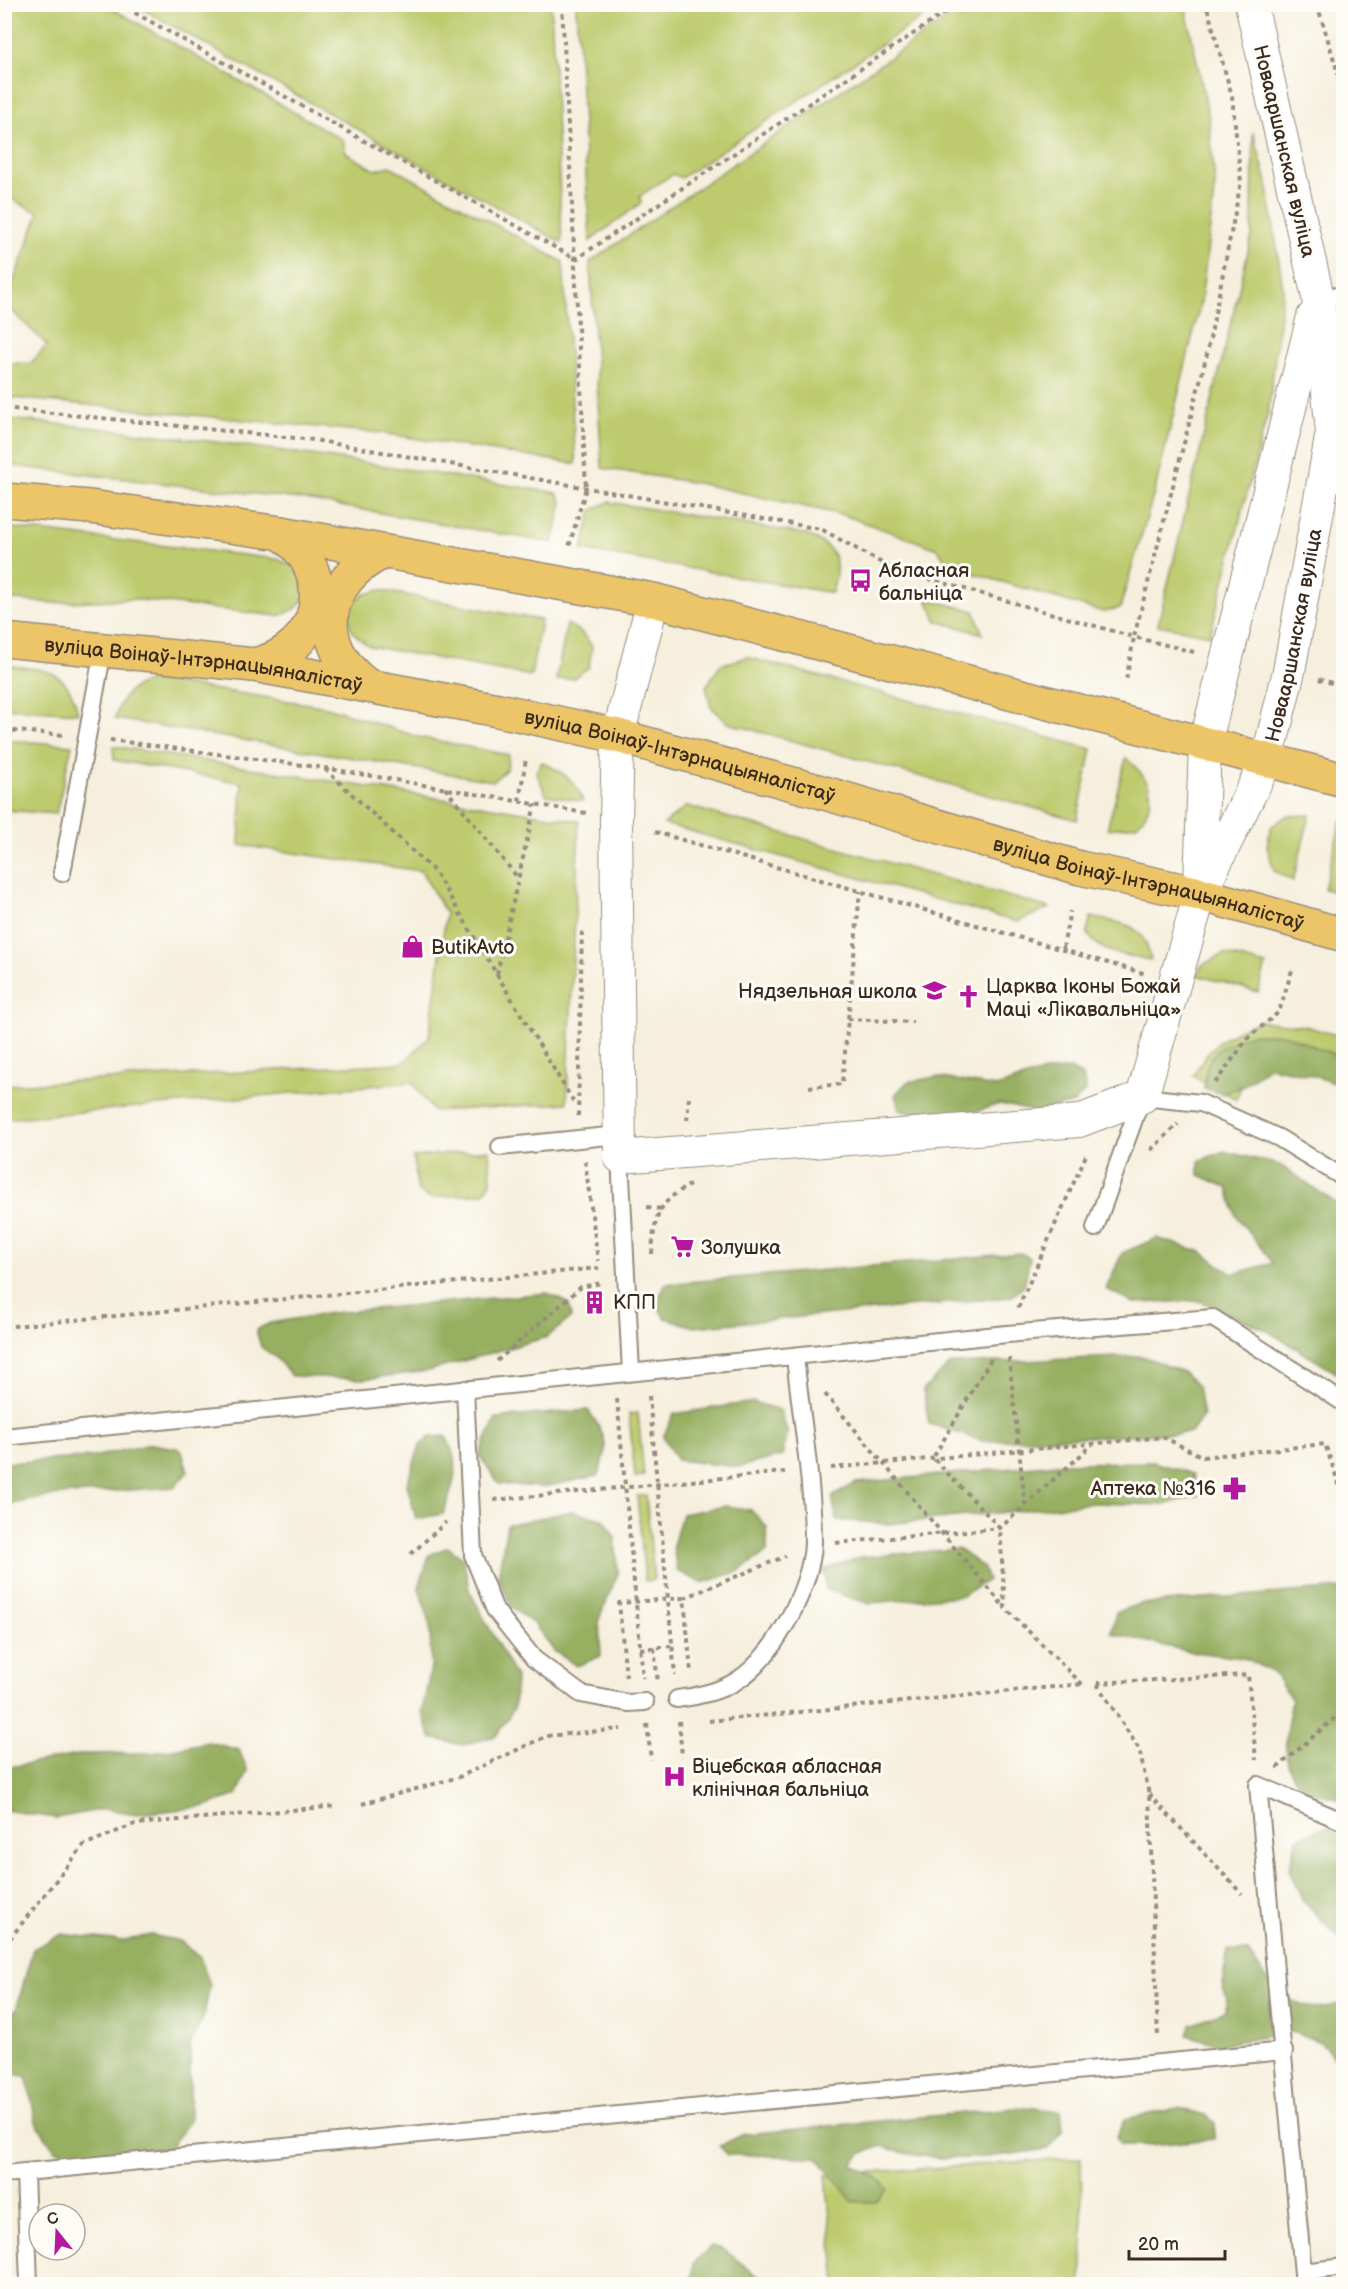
<svg xmlns="http://www.w3.org/2000/svg" width="1348" height="2289" font-family="'Balsamiq Sans',sans-serif">
<rect width="100%" height="100%" fill="#fdfcf7"/>
<filter id="ink" filterUnits="userSpaceOnUse"><feTurbulence type="fractalNoise" baseFrequency=".0167" numOctaves="2"/><feDisplacementMap in="SourceGraphic" scale="12" xChannelSelector="R" yChannelSelector="G"/><feConvolveMatrix kernelMatrix="1 2 1 2 8 2 1 2 1" color-interpolation-filters="sRGB"/></filter>
<filter id="wash" filterUnits="userSpaceOnUse"><feTurbulence type="fractalNoise" baseFrequency=".008" numOctaves="4" result="noise"/><feDisplacementMap in="SourceGraphic" scale="24" xChannelSelector="R" yChannelSelector="G"/><feGaussianBlur stdDeviation="1.35" result="paint"/><feColorMatrix in="noise" values="0 0 0 0 0 0 0 0 0 0 0 0 0 0 0 0 0 1.4 0 .05"/><feComposite in="paint" operator="in"/></filter>
<g filter="url(#wash)">
<rect width="100%" height="100%" fill="#f6efdd"/>
<g fill="#bdcb6e" stroke="#7c7a46" stroke-width="1.5">
<path d="M5,4L106,5L343,140L346,153L375,170L390,166L563,262L576,464L381,433L5,397V364L31,363L47,345L5,304L39,213L5,196Z"/>
<path d="M985,4L1185,5L1209,118L1215,185L1201,301L1155,490L1120,608L1103,612L949,566L938,549L843,515L697,483L602,468L590,262L952,15L964,18Z"/>
<path d="M135,5H551L562,243Z"/>
<path d="M576,5V4L941,5L681,178L673,174L640,196L641,203L590,241Z"/>
<path d="M1253,132L1267,182L1283,288L1269,408L1210,635L1158,625L1252,235Z"/>
<path d="M5,419C190,435 373,463 557,493L562,502L553,543L300,499L12,466L5,464Z"/>
<path d="M609,502L805,534C838,547 841,561 832,593L582,550L592,510Z"/>
<path d="M5,527L277,559L298,567L305,597L296,609L278,616L133,599L51,603L5,599Z"/>
<path d="M379,590L541,620L531,676L369,646C351,633 347,628 350,606L363,595Z"/>
<path d="M927,599L974,611L983,634L937,621Z"/>
<path d="M567,624L581,632L592,646L589,667L574,678L556,680Z"/>
<path d="M747,657L1092,749L1077,820L728,723L711,707L706,687L720,665Z"/>
<path d="M5,665C45,670 68,667 78,713L5,708Z"/>
<path d="M155,680L327,707L418,737L509,755L507,769L493,781L115,719C121,695 131,685 155,680Z"/>
<path d="M4,740L72,745L56,814L5,810Z"/>
<path d="M113,746L579,821L567,1103L433,1111L412,1082L5,1119V1085L403,1063L429,1037L446,913L421,871L239,845L242,783L114,760Z"/>
<path d="M1126,758C1149,778 1162,798 1137,825L1107,829Z"/>
<path d="M542,762C562,772 575,779 583,801L546,795L536,771Z"/>
<path d="M687,806L1050,908L1017,922L664,824Z"/>
<path d="M1310,815L1293,881L1274,871L1267,846L1271,827L1286,816Z"/>
<path d="M1341,821H1344L1343,894L1324,889Z"/>
<path d="M1091,917C1125,925 1143,921 1151,960C1128,955 1098,955 1087,932Z"/>
<path d="M1224,954L1266,965L1258,992L1196,975L1202,965Z"/>
<path d="M1260,1021L1305,1026L1343,1037V1082L1258,1047L1236,1099L1193,1076C1210,1044 1226,1034 1260,1021Z"/>
<path d="M489,1150L491,1182L484,1193L430,1198L418,1191L413,1157Z"/>
<path d="M638,1413L644,1476L635,1477L629,1414Z"/>
<path d="M646,1495L654,1580L645,1581L637,1496Z"/>
<path d="M1081,2158L1083,2267L1080,2284H836L826,2175Z"/>
</g>
<g fill="#96af61" stroke="#686c40" stroke-width="1.5">
<path d="M1250,1034H1284L1343,1058V1087L1315,1076L1269,1067L1243,1086L1223,1094L1204,1088C1205,1051 1219,1047 1250,1034Z"/>
<path d="M1070,1069L1083,1076L1086,1090L1074,1103L1036,1112L1000,1104L967,1114L929,1119L899,1110L895,1095L907,1082L936,1077L996,1087L1039,1073Z"/>
<path d="M1224,1151L1280,1165L1343,1208V1377L1266,1330L1200,1301L1133,1303L1106,1289L1122,1253L1157,1238L1202,1252L1232,1274L1273,1263L1236,1216L1228,1188L1199,1175V1161Z"/>
<path d="M1020,1253L1030,1258L1024,1286L1011,1297L694,1327L665,1318L656,1304L665,1284Z"/>
<path d="M547,1293L569,1304L571,1318L547,1337L429,1371L364,1379L292,1376L275,1357L261,1347L256,1330L270,1323L331,1313Z"/>
<path d="M1142,1356L1183,1372L1198,1386L1203,1416L1191,1433L983,1441L929,1424L923,1390L950,1364Z"/>
<path d="M753,1402L780,1410L788,1433L782,1456L739,1467L677,1460L663,1437L674,1414Z"/>
<path d="M588,1410C605,1435 612,1446 597,1476L542,1487L499,1484L479,1455L496,1418Z"/>
<path d="M446,1436C462,1467 454,1484 443,1514L416,1519L407,1484L420,1445L430,1437Z"/>
<path d="M151,1444L181,1449L188,1471L175,1487L59,1495L5,1505V1463L93,1457Z"/>
<path d="M1153,1462L1193,1474L1198,1496L1163,1505L1093,1503L888,1524L837,1520L832,1497L855,1483L1067,1463Z"/>
<path d="M726,1506L751,1510L767,1527V1552L737,1572L702,1583L677,1571L673,1546L682,1514Z"/>
<path d="M572,1511L605,1520L615,1538L618,1573L599,1619L601,1656L577,1666L554,1651L535,1625L512,1608L498,1578L507,1525Z"/>
<path d="M448,1547L464,1560L469,1590L516,1678L514,1708L496,1736L462,1745L431,1738L422,1712L431,1667L430,1623L419,1588L429,1555Z"/>
<path d="M958,1549L983,1567L988,1580L962,1596L867,1603L826,1590L824,1570L860,1557Z"/>
<path d="M1343,1588L1342,1799C1332,1797 1313,1795 1305,1789C1277,1768 1286,1728 1292,1700L1274,1673L1244,1658L1186,1651L1111,1633L1116,1612L1139,1604Z"/>
<path d="M208,1742L239,1750L248,1771L237,1795L202,1807L138,1814L105,1809L56,1818L5,1810V1768L83,1754L153,1753Z"/>
<path d="M1343,1825V1942L1303,1901L1289,1870L1297,1838L1320,1829Z"/>
<path d="M62,1934L121,1941L151,1935L180,1941L200,1957L210,1985L204,2015L190,2046V2120L170,2148L129,2159H88L55,2150L36,2123L27,2077L5,2072L4,2020L16,2010L33,1949Z"/>
<path d="M1228,1950L1248,1952C1263,1975 1285,2006 1315,2008C1324,2008 1335,2005 1343,2003V2076L1337,2062L1321,2042L1292,2032L1220,2045L1187,2035L1191,2024L1225,2011L1227,2000L1222,1985Z"/>
<path d="M1025,2107L1061,2111L1063,2131L1048,2149C995,2157 933,2166 882,2146L862,2153L852,2165L878,2178L888,2189L876,2202H853L817,2157C787,2157 758,2154 728,2155L719,2146L744,2134Z"/>
<path d="M1178,2108L1206,2115L1215,2123L1214,2139L1149,2145H1120L1116,2137L1125,2119Z"/>
<path d="M711,2246L723,2249L768,2284H691L694,2263Z"/>
</g>
</g>
<g filter="url(#ink)">
<g fill="none" stroke-linecap="round" stroke-linejoin="round">
<defs>
<g id="service">
<path d="M1318,297L1344,296"/>
<path d="M62,873L103,650"/>
<path d="M500,1147L618,1135"/>
<path d="M620,1157L631,1372"/>
<path d="M1095,1228L1142,1097L1201,1103L1279,1138L1344,1178"/>
<path d="M465,1389L473,1555L495,1610L534,1659L581,1694L628,1703L645,1702"/>
<path d="M4,1437L1007,1334L1213,1318L1344,1403"/>
<path d="M677,1699C696,1697 721,1691 738,1680C774,1657 812,1586 813,1543C813,1481 801,1418 795,1356"/>
<path d="M25,2173L29,2284"/>
<path d="M4,2174L1284,2051"/>
<path d="M1303,2272L1344,2267"/>
<path d="M1304,2284L1258,1785L1344,1822"/>
</g>
<g id="minor">
<path id="s1" d="M653,600L618,736L616,821L620,1157L1079,1121L1142,1097L1200,894L1267,760L1289,671L1332,432L1318,297L1251,4"/>
<path d="M1200,884L1205,744L1313,317"/>
</g>
<g id="primary">
<path d="M4,500L90,507L281,533L653,600L1344,780"/>
<path id="s2" d="M4,640L254,665L498,710L618,736L811,789L1080,868L1200,894L1344,935"/>
<path d="M254,665C322,650 340,574 281,533"/>
<path d="M368,686C311,645 323,579 384,552"/>
</g>
</defs>
<use href="#service" stroke="#988c7e" stroke-width="20"/>
<use href="#minor" stroke="#988c7e" stroke-width="34"/>
<use href="#primary" stroke="#988c7e" stroke-width="36"/>
<g stroke="#988c7e" stroke-width="4" stroke-dasharray="4.5 4.5" stroke-linecap="butt">
<path d="M119,4L576,259L958,4"/>
<path d="M562,4L586,488L569,547"/>
<path d="M1317,4L1344,93"/>
<path d="M4,408L314,440L821,529L891,568L1134,637L1126,681"/>
<path d="M1194,652L1134,637L1207,354L1241,182L1232,96L1206,4"/>
<path d="M1319,679L1344,687"/>
<path d="M4,730L64,735"/>
<path d="M110,740L325,768L586,813"/>
<path d="M325,769L435,872L575,1104"/>
<path d="M445,788L518,878"/>
<path d="M519,801L526,759"/>
<path d="M655,832L1146,974"/>
<path d="M1063,948L1070,911"/>
<path d="M497,974L535,804"/>
<path d="M848,1019L913,1022"/>
<path d="M1215,1083L1248,1038L1279,1012L1293,967"/>
<path d="M809,1087L842,1084L860,891"/>
<path d="M578,1116L582,928"/>
<path d="M687,1120L689,1097"/>
<path d="M1151,1150L1178,1124"/>
<path d="M585,1161L598,1261"/>
<path d="M647,1207L662,1209"/>
<path d="M652,1254C654,1218 657,1202 690,1185"/>
<path d="M1018,1308L1087,1153"/>
<path d="M4,1327L599,1268"/>
<path d="M1009,1358L1025,1505"/>
<path d="M991,1359L933,1458L1000,1528L1005,1608L1083,1685"/>
<path d="M497,1361L581,1287L601,1283"/>
<path d="M825,1394L1005,1608"/>
<path d="M649,1396L675,1675"/>
<path d="M617,1399L643,1678"/>
<path d="M831,1468L1163,1437L1203,1457L1325,1444L1344,1499"/>
<path d="M494,1500L785,1472"/>
<path d="M836,1543L1000,1528L1093,1444"/>
<path d="M411,1554L446,1522"/>
<path d="M684,1598L786,1556"/>
<path d="M654,1648L658,1683"/>
<path d="M640,1649L672,1646"/>
<path d="M626,1677L619,1603L684,1598L691,1672"/>
<path d="M1097,1683L1248,1675L1256,1760"/>
<path d="M1097,1684L1139,1749L1149,1794L1158,2038"/>
<path d="M679,1721L682,1757"/>
<path d="M709,1721L1083,1684"/>
<path d="M647,1724L651,1760"/>
<path d="M1277,1768L1344,1710"/>
<path d="M1149,1794L1242,1894"/>
<path d="M362,1804L459,1777L547,1736L621,1729"/>
<path d="M4,1946L84,1845L135,1824L337,1806"/>
</g>
<use href="#service" stroke="#fff" stroke-width="16"/>
<use href="#minor" stroke="#fff" stroke-width="32"/>
<use href="#primary" stroke="#edc569" stroke-width="33"/>
</g>
</g>
<defs>
<symbol id="bus-bare" viewBox="-9 -9 18 18"><path d="M-5-6H5V4H4V6H2V4H-2V6H-4V4H-5ZM-3.5-4V0h7V-4ZM-3.5 1.2v1.5H-2V1.2ZM2 1.2v1.5H3.5V1.2Z" fill="#b5179e" stroke="#fdfcf7" stroke-width="2.5" paint-order="stroke"/></symbol>
<symbol id="shop-bare" viewBox="-9 -9 18 18"><path d="M-5-2.5h2.3a2.7 3.5 0 0 1 5.4 0H5L5.5 6h-11ZM-1.5-2.5h3a1.5 2.3 0 0 0-3 0Z" fill="#b5179e" stroke="#fdfcf7" stroke-width="2.5" paint-order="stroke"/></symbol>
<symbol id="school-bare" viewBox="-9 -9 18 18"><path d="M0-5L7-2L0 1L-7-2ZM-4 1L0 2.5L4 1V4Q0 6-4 4Z" fill="#b5179e" stroke="#fdfcf7" stroke-width="2.5" paint-order="stroke"/></symbol>
<symbol id="church-bare" viewBox="-9 -9 18 18"><path d="M-1.2-6h2.4v3.5h3.3v2.4h-3.3V6h-2.4V-.1h-3.3v-2.4h3.3Z" fill="#b5179e" stroke="#fdfcf7" stroke-width="2.5" paint-order="stroke"/></symbol>
<symbol id="supermarket-bare" viewBox="-9 -9 18 18"><path d="M-6-5.5h2.5l.6 2H6L4.5 2H-2.5L-4.4-4H-6ZM-1.5 3.2a1.3 1.3 0 1 0 .1 0ZM3 3.2a1.3 1.3 0 1 0 .1 0Z" fill="#b5179e" stroke="#fdfcf7" stroke-width="2.5" paint-order="stroke"/></symbol>
<symbol id="building-bare" viewBox="-9 -9 18 18"><path d="M-4-6H4V6H1V3H-1V6H-4ZM-2.5-4.3h1.7v1.8h-1.7ZM.8-4.3h1.7v1.8H.8ZM-2.5-1h1.7V.8h-1.7ZM.8-1h1.7V.8H.8Z" fill="#b5179e" stroke="#fdfcf7" stroke-width="2.5" paint-order="stroke"/></symbol>
<symbol id="pharmacy-bare" viewBox="-9 -9 18 18"><path d="M-2-6h4v4h4v4h-4v4h-4v-4h-4v-4h4Z" fill="#b5179e" stroke="#fdfcf7" stroke-width="2.5" paint-order="stroke"/></symbol>
<symbol id="hospital-bare" viewBox="-9 -9 18 18"><path d="M-5-5h3v3.5h4V-5h3V5h-3V1.5h-4V5h-3Z" fill="#b5179e" stroke="#fdfcf7" stroke-width="2.5" paint-order="stroke"/></symbol>
</defs>
<g fill-rule="evenodd">
<use href="#bus-bare" x="844" y="564" width="33" height="33"/>
<use href="#shop-bare" x="396" y="930" width="33" height="33"/>
<use href="#school-bare" x="918" y="974" width="33" height="33"/>
<use href="#church-bare" x="952" y="980" width="33" height="33"/>
<use href="#supermarket-bare" x="666" y="1230" width="33" height="33"/>
<use href="#building-bare" x="578" y="1286" width="33" height="33"/>
<use href="#pharmacy-bare" x="1218" y="1472" width="33" height="33"/>
<use href="#hospital-bare" x="658" y="1760" width="33" height="33"/>
</g>
<g text-anchor="middle" stroke-width="6" stroke-linejoin="round" paint-order="stroke">
<g font-size="20" fill="#3b2a1e" stroke="#fdfcf7">
<text transform="translate(1285 151) rotate(77)" y="7">Новааршанская вуліца</text>
<text dy="7" stroke="none"><textPath href="#s1" startOffset="1578">Новааршанская вуліца</textPath></text>
<text dy="7" stroke="none"><textPath href="#s2" startOffset="201">вуліца Воінаў-Інтэрнацыяналістаў</textPath></text>
<text dy="7" stroke="none"><textPath href="#s2" startOffset="687">вуліца Воінаў-Інтэрнацыяналістаў</textPath></text>
<text dy="7" stroke="none"><textPath href="#s2" startOffset="1173">вуліца Воінаў-Інтэрнацыяналістаў</textPath></text>
</g>
<g font-size="20" fill="#3b2a1e" stroke="#fdfcf7" text-anchor="start">
<text x="879" y="577">Абласная<tspan x="879" dy="23">бальніца</tspan></text>
<text x="431" y="954">ButikAvto</text>
<text x="986" y="993">Царква Іконы Божай<tspan x="986" dy="23">Маці «Лікавальніца»</tspan></text>
<text x="917" y="998" text-anchor="end">Нядзельная школа</text>
<text x="701" y="1254">Золушка</text>
<text x="613" y="1309">КПП</text>
<text x="1216" y="1495" text-anchor="end">Аптека №316</text>
<text x="692" y="1773">Віцебская абласная<tspan x="692" dy="23">клінічная бальніца</tspan></text>
</g>
</g>
<rect width="1348" height="2289" fill="none" stroke="#fdfcf7" stroke-width="24"/>
<g transform="translate(57 2232) rotate(342)"><circle r="28" fill="#fdfcf7" stroke="#afa8a0" stroke-width="1.5"/>
<path d="M0-4.5L10 22L0 15L-10 22Z" fill="#b5179e"/>
<text y="-9" font-size="16" font-weight="bold" text-anchor="middle" fill="#3b2a1e">С</text>
</g>
<path d="M1129 2250v9h96v-9" fill="none" stroke="#3b2a1e" stroke-width="3"/>
<text x="1138" y="2250" font-size="18" fill="#3b2a1e" stroke="#fdfcf7" stroke-width="4.5" paint-order="stroke">20 m</text>
</svg>
